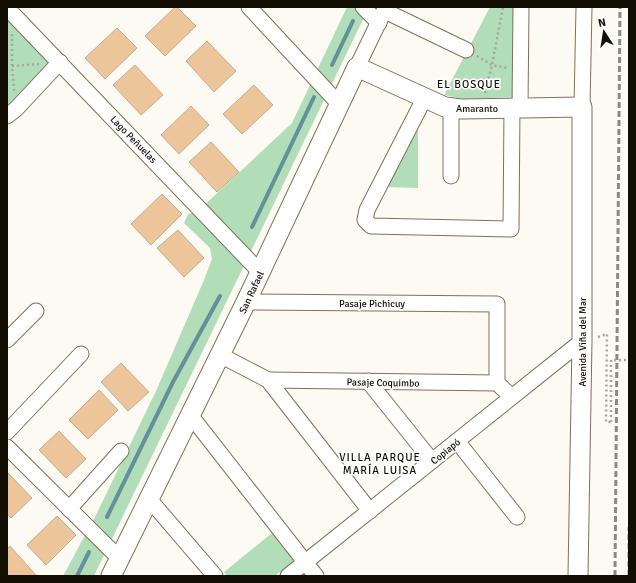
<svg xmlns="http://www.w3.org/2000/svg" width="636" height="583" font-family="Signika,sans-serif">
<rect width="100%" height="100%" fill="#fdfaf4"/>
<g fill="#b1ddb9">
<path d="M347,7H369L94,576H63L96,515L156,391L204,280L212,259L210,248L184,223L188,214L197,212L292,123Z"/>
<path d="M490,7H515V97L463,99L444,95Z"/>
<path d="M7,13L55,63L7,109Z"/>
<path d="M418,129V188L387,187Z"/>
<path d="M272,533L294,561L275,576H227L224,572Z"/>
</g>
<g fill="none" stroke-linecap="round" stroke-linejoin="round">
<g stroke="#64909d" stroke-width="4">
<path d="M332,65L353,21"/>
<path d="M252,227L314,97"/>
<path d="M107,517L173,382L220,296"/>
<path d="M77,576L89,552"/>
</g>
</g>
<g fill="#edc59a" stroke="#c4ac92">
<path d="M175,7H177L196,26L165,56L145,36Z"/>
<path d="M117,28L137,48L105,79L85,58Z"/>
<path d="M207,41L236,71L214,92L186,61Z"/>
<path d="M135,65L163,95L141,115L113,85Z"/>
<path d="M254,85L273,105L242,134L223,114Z"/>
<path d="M191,106L209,125L179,154L161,135Z"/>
<path d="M211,142L239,172L217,192L189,162Z"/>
<path d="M162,194L182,214L151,245L131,224Z"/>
<path d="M178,230L204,258L184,277L157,248Z"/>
<path d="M121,363L149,392L128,411L101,382Z"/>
<path d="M99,390L118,410L88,439L69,420Z"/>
<path d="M59,431L86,459L66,478L39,450Z"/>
<path d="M7,472L32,498L11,518L7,514Z"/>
<path d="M57,516L76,535L46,565L27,545Z"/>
<path d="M10,546L36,575L35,576H7V549Z"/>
</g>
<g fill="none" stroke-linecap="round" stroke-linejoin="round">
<defs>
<g id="minor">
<path d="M249,7L340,105"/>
<path d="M363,7L379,23"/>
<path d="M7,8L260,272"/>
<path d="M385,11L466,50"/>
<path d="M357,67L386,7"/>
<path d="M425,97L367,210L365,220L371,226L511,229L512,108"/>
<path d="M582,107L584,7"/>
<path d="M451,108V176"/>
<path d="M520,108L521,7"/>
<path d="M7,116L16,109L60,62"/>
<path d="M246,302L497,304V383L512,397"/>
<path d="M7,340L36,311"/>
<path d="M220,355L268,380L370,511"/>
<path d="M268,380L497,383"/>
<path d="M368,381L432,461"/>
<path d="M191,416L316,576"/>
<path d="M7,432L81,354"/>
<path d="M457,441L517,517"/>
<path d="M7,447L120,559"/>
<path d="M149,499L215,576"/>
<path d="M69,509L121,451"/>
<path d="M288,576L582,341"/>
</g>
<path id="tertiary" d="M111,576L246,302L357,67L445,107L461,109L582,107V341L578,576"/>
</defs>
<use href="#minor" stroke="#807155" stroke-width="17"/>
<use href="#tertiary" stroke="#807155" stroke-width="21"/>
<g stroke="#a8a59d" stroke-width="2.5" stroke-dasharray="2 3" stroke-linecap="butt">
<path d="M12,34V66L14,91"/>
<path d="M477,56L492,65L507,68"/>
<path d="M12,66L40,64"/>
<path d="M485,93L492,65L503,7"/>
<path d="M598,337L607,334L606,422H611"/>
</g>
<use href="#minor" stroke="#fff" stroke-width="15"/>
<use href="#tertiary" stroke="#fff" stroke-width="19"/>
<g stroke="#8d8981" stroke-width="3" stroke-dasharray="6 3" stroke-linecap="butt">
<path d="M615,576L620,7"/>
<path d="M629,576V527"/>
</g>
<path stroke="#a8a59d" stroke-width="2.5" stroke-dasharray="2 3" stroke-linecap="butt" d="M611,422V360H629"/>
</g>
<g text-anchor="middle" stroke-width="3.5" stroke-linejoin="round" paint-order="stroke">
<g font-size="10" fill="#140f05" stroke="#fff">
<text x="477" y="112">Amaranto</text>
<text transform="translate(134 139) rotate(46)" y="4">Lago Peñuelas</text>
<text transform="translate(251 292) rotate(-65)" y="4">San Rafael</text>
<text x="372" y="307">Pasaje Pichicuy</text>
<text transform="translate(582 342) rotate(-90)" y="4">Avenida Viña del Mar</text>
<text transform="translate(383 382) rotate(1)" y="4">Pasaje Coquimbo</text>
<text transform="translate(445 451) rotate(-39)" y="4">Copiapó</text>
</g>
<g font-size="11" letter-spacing="1" fill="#140f05" stroke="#fff">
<text x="469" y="88">EL BOSQUE</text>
<text x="380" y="461">VILLA PARQUE<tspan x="380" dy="13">MARÍA LUISA</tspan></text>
</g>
</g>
<rect width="636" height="583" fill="none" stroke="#140f05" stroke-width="16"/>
<g transform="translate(604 32) rotate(348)" stroke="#ffffff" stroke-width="3" paint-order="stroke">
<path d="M0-3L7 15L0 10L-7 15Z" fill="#140f05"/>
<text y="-6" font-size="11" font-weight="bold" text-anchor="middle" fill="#140f05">N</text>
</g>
</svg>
